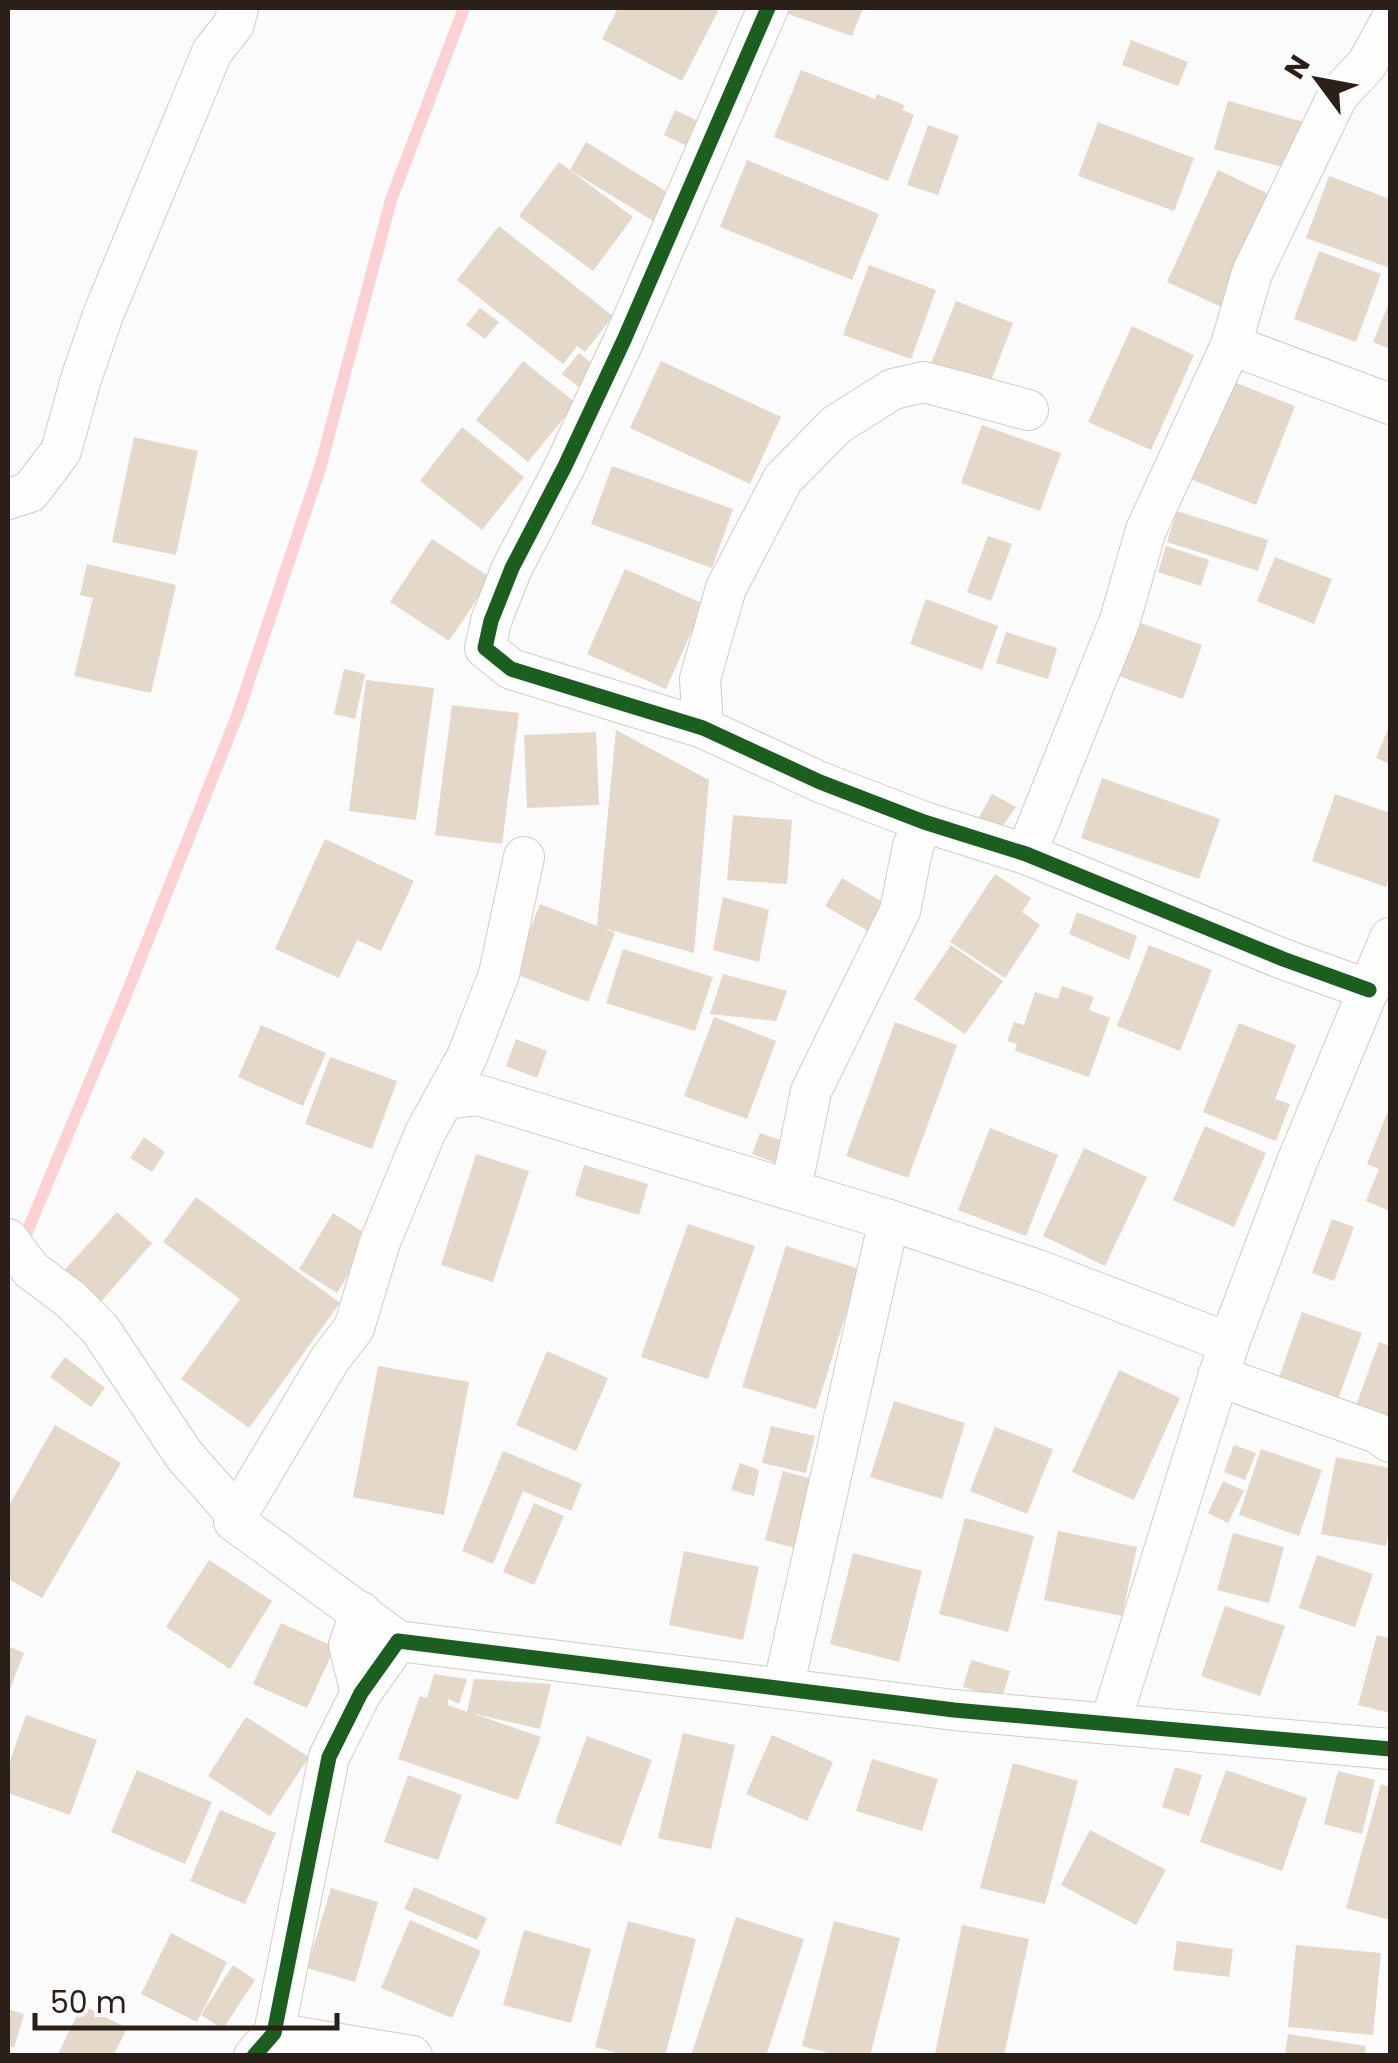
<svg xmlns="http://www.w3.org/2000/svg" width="1398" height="2063" font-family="Poppins,sans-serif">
<rect width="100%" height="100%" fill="#fbfbfb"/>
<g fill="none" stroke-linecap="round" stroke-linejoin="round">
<path stroke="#fcd1d3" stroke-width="12" d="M22,1244L128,990L237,716L320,468L391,200L464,8"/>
</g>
<g fill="#e3d8c9">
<path d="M618,8H712L718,11L682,81L602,39Z"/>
<path d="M787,8H863L852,36L785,13Z"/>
<path d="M1131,40L1188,62L1178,86L1122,65Z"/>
<path d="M801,70L875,99L877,94L904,105L903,110L914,115L888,181L774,137Z"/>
<path d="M1228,101L1307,123L1294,170L1214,149Z"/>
<path d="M675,110L698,121L687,146L664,135Z"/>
<path d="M1098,122L1194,158L1174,211L1078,176Z"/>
<path d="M928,125L959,136L938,195L907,185Z"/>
<path d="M586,142L672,195L655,222L570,170Z"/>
<path d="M747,160L879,214L852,280L720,227Z"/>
<path d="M559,162L633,217L593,271L519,216Z"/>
<path d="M1218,170L1277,198L1226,309L1167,282Z"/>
<path d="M1329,176L1390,199V268L1306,238Z"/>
<path d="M499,226L613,316L585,352L577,346L563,364L457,280Z"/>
<path d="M1319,251L1381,274L1356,342L1294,319Z"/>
<path d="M869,265L936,290L911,359L843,335Z"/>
<path d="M956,301L1013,323L989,386L931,363Z"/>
<path d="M1390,301V349L1373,342Z"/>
<path d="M480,308L499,322L485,339L466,325Z"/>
<path d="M1132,326L1194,355L1151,450L1088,422Z"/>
<path d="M579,353L596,367L580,388L562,374Z"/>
<path d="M523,361L576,403L528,462L476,420Z"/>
<path d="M661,361L781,417L750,484L630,428Z"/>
<path d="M1229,380L1295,406L1256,505L1190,479Z"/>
<path d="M982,425L1061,453L1040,511L961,483Z"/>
<path d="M462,427L524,477L482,530L420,481Z"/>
<path d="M134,437L198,451L176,555L112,542Z"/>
<path d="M612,466L733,509L712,568L591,524Z"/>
<path d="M1177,511L1268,540L1258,571L1167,542Z"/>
<path d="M988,536L1012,544L991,601L967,592Z"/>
<path d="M432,539L491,578L449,641L390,602Z"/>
<path d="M1166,546L1209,560L1201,586L1158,572Z"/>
<path d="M1275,557L1332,579L1314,624L1257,601Z"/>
<path d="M87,564L176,585L151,693L74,676L93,598L80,595Z"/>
<path d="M625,569L704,604L666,689L587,654Z"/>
<path d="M926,599L998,626L982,670L910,644Z"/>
<path d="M1138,622L1202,645L1183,699L1119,676Z"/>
<path d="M1006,632L1057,648L1048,679L996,663Z"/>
<path d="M344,669L365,674L355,719L334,714Z"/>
<path d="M366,680L434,688L416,820L349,811Z"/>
<path d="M452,705L519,713L502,844L435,835Z"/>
<path d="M1390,724V764L1376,758Z"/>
<path d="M616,730L709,780L694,953L603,928L615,933L588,1002L513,973L540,904L597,926Z"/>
<path d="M596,732L599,805L527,808L524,735Z"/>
<path d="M1102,778L1220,819L1199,879L1081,838Z"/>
<path d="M992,794L1016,807L997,834L977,821Z"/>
<path d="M1335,794L1390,813V874L1386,887L1312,861Z"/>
<path d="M733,815L792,820L787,884L727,880Z"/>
<path d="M325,839L414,881L381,951L357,940L339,978L275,949Z"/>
<path d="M995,874L1031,898L1022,912L1040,925L1005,978L950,942Z"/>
<path d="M842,878L884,903L868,931L825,906Z"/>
<path d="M723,897L769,910L759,962L713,950Z"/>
<path d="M1077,912L1137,936L1129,960L1069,934Z"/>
<path d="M951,945L1003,981L965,1034L914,999Z"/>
<path d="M1149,945L1212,970L1180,1051L1117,1026Z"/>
<path d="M623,949L713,977L695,1031L606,1003Z"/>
<path d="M723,974L787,991L776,1021L710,1014Z"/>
<path d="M1062,986L1094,997L1089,1010L1110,1018L1089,1077L1015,1051L1017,1044L1007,1041L1014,1022L1024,1025L1035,992L1058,999Z"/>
<path d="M714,1017L776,1041L747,1119L684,1096Z"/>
<path d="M895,1022L957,1045L908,1178L846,1156Z"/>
<path d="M1239,1023L1296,1045L1275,1099L1290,1104L1276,1141L1203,1112Z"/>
<path d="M261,1025L326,1053L303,1106L238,1077Z"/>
<path d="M516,1039L547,1051L537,1078L506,1066Z"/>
<path d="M330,1057L397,1081L372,1149L305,1124Z"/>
<path d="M1387,1113L1390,1114V1211L1366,1201L1379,1169L1367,1164Z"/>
<path d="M1205,1126L1266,1153L1234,1227L1173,1200Z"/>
<path d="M990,1128L1058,1155L1026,1236L958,1210Z"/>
<path d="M760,1133L786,1142L778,1164L752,1154Z"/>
<path d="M144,1137L165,1152L152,1172L130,1158Z"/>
<path d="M1084,1148L1147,1177L1105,1266L1043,1236Z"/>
<path d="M476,1154L529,1171L493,1282L441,1265Z"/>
<path d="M584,1165L648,1184L639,1215L575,1196Z"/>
<path d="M196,1197L340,1303L249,1428L181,1379L240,1299L163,1242Z"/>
<path d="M117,1212L152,1243L99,1304L63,1272Z"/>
<path d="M333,1213L371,1237L337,1293L299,1269Z"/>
<path d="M1332,1219L1354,1227L1334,1281L1312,1273Z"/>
<path d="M688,1224L755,1246L708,1379L641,1357Z"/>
<path d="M786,1246L860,1269L816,1409L742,1387Z"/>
<path d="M1302,1312L1362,1333L1337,1402L1278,1380Z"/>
<path d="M1379,1342L1390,1346V1425L1354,1411Z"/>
<path d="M547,1351L608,1378L576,1451L516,1425Z"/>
<path d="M65,1357L105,1388L91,1407L50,1377Z"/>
<path d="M378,1366L469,1382L444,1515L353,1497Z"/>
<path d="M1119,1370L1180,1398L1134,1500L1072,1472Z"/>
<path d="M894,1401L965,1423L942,1499L870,1477Z"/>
<path d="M55,1425L121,1463L42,1598L8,1579V1507Z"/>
<path d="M771,1426L815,1436L806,1473L762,1463Z"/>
<path d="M995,1427L1053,1449L1027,1514L970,1491Z"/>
<path d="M1234,1445L1256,1453L1245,1480L1224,1472Z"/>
<path d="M1261,1449L1322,1470L1299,1536L1239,1515Z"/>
<path d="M503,1451L582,1484L571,1511L523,1491L493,1564L462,1551Z"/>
<path d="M1336,1457L1390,1468V1522L1386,1546L1321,1534Z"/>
<path d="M740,1463L759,1470L754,1496L731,1490Z"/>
<path d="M783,1471L812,1479L794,1548L765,1540Z"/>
<path d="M1223,1481L1244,1491L1228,1523L1208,1513Z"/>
<path d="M534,1503L564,1516L534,1585L503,1572Z"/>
<path d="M965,1518L1034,1536L1008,1632L939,1614Z"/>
<path d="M1058,1531L1137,1547L1122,1616L1044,1600Z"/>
<path d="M1233,1533L1284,1547L1269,1603L1217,1590Z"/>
<path d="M684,1551L759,1567L743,1640L669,1625Z"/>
<path d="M853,1553L922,1571L899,1662L830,1644Z"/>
<path d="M1317,1555L1373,1574L1355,1627L1299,1608Z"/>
<path d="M209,1560L272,1601L230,1669L166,1627Z"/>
<path d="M1225,1606L1285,1626L1260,1696L1201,1676Z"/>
<path d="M281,1623L335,1647L307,1708L253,1684Z"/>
<path d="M1377,1635L1390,1638V1713L1358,1705Z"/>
<path d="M8,1646L24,1653L8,1694Z"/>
<path d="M971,1660L1010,1671L1002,1698L963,1687Z"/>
<path d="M434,1674L467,1679L459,1704L448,1699V1705L467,1712L474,1679L551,1684L540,1729L471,1713L541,1737L518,1800L398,1759L420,1696L427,1698Z"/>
<path d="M26,1715L97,1740L70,1815L8,1793V1767Z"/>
<path d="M246,1717L309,1757L270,1816L208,1776Z"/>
<path d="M683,1733L735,1745L711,1849L658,1838Z"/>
<path d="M772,1735L833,1762L807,1821L746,1794Z"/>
<path d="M587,1736L652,1760L621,1846L555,1823Z"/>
<path d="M872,1759L938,1779L922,1831L856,1811Z"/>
<path d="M1013,1763L1078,1781L1045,1904L980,1888Z"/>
<path d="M1175,1767L1202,1775L1189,1816L1162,1807Z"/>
<path d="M137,1770L212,1802L185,1864L111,1832Z"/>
<path d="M1226,1770L1307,1798L1282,1871L1200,1842Z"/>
<path d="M1338,1771L1375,1780L1362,1834L1324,1824Z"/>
<path d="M408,1775L462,1795L438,1860L384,1842Z"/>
<path d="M1381,1784L1390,1787V1920L1346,1908Z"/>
<path d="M220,1810L276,1833L245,1904L190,1881Z"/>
<path d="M1090,1830L1166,1870L1136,1925L1061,1885Z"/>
<path d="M414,1887L487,1918L477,1940L404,1909Z"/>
<path d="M331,1888L378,1902L355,1982L307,1968Z"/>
<path d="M736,1917L804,1939L766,2056H691Z"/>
<path d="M410,1920L481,1951L452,2018L381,1988Z"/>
<path d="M628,1921L696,1939L665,2056H627L595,2047Z"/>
<path d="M834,1921L900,1938L870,2056H839L802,2046Z"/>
<path d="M962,1925L1029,1939L1004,2056L935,2054Z"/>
<path d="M524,1930L591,1949L571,2023L503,2005Z"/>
<path d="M171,1933L227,1962L197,2022L141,1994Z"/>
<path d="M1177,1941L1233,1949L1229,1977L1173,1970Z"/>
<path d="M1296,1945L1381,1953L1373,2035L1288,2027Z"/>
<path d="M233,1965L255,1980L223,2029L201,2015Z"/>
<path d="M82,2005L127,2028L113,2056H57Z"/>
<path d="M8,2009L24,2014L14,2048L8,2046Z"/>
<path d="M1288,2034L1366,2046L1365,2056H1285Z"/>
</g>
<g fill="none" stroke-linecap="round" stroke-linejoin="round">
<defs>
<g id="minor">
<path d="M768,8L624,340L565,466L512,568L491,621L485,648L511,669L703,728L820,782L924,822L1026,854L1283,959L1369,990"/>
<path d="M1231,345L1390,404"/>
<path d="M8,499L30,492L61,451L81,379L103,315L212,52L234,24L238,8"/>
<path d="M703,728L700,679L726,588L783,479L836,425L893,389L924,382L1028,410"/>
<path d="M1026,854L1120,620L1146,530L1231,345L1252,273L1338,95L1367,64L1390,22"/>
<path d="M446,1099L478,1095L889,1220L1038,1270L1229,1343"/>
<path d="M791,1189L811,1091L900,911L913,846L924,822"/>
<path d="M8,1239L31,1270L70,1299L100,1329L184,1455L237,1515L234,1521L398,1641"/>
<path d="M1218,1376L1377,1433L1390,1442"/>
<path d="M237,1515L330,1359L354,1328L380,1242L425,1133L467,1057L499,974L524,857"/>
<path d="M361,1612L349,1645L361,1693"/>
<path d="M783,1688L889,1220"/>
<path d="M1110,1724L1229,1343L1297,1162L1390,938"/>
<path d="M274,2033L412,2056"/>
<path d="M254,2056L274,2033L329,1757L361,1693L398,1641L954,1710L1390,1749"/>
</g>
</defs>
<use href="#minor" stroke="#d1ccc8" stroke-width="42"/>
<use href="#minor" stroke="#fefefe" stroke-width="40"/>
<defs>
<g id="cycleway">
<path d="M768,8L624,340L565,466L512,568L491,621L485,648L511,669L703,728L820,782L924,822L1026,854L1283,959L1369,990"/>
<path d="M254,2056L274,2033L329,1757L361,1693L398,1641L954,1710L1390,1749"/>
</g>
</defs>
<use href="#cycleway" stroke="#fbfbfb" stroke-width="21"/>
<use href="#cycleway" stroke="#1b5e20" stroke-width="15"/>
</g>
<rect width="1398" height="2063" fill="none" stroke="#2b2019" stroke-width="20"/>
<g transform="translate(1318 80) rotate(302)" stroke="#fbfbfb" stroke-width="8" paint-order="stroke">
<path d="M0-8L18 38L0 25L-18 38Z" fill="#2b2019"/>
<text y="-15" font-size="28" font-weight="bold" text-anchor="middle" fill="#2b2019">N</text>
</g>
<path d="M35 2013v15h302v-15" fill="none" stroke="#2b2019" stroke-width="5"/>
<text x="50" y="2013" font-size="30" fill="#2b2019" stroke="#fbfbfb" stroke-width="8" paint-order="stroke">50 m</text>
</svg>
